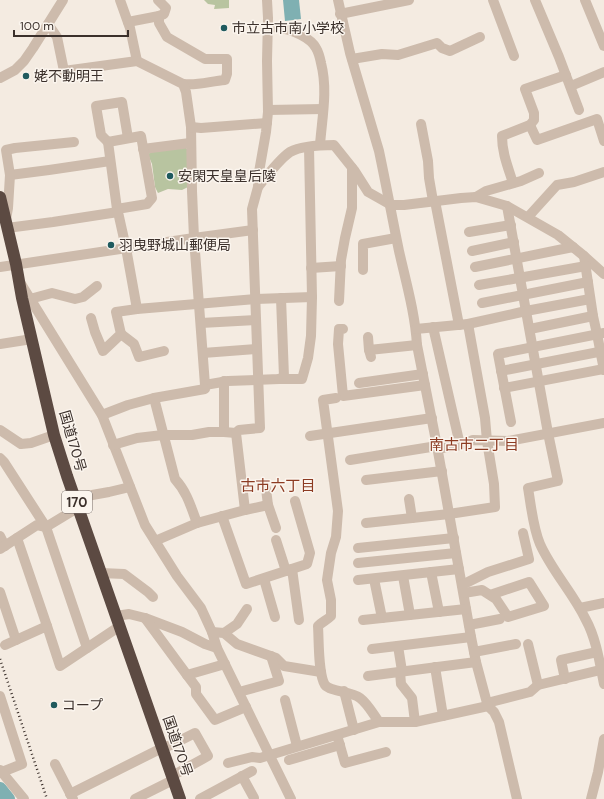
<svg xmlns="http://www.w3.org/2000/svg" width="604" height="799" font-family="'DM Sans','Noto Sans JP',sans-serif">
<rect width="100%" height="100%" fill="#f4ebe1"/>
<g fill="#b8c4a0">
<path d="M204,0H229V8L214,9L215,5L208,4Z"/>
<path d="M184,146L187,149L188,187L182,190L168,189L158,193L155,187L152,164L149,157V154L150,151Z"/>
</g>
<path fill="#7fb0b2" d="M283,0H299L301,19L285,21Z"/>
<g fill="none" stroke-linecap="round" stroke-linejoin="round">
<path stroke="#7fb0b2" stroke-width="14" d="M0,789L8,799"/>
<g stroke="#cdbbac" stroke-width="10">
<path d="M120,0L130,28L137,61"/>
<path d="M338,0L350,53L379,151C386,184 392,217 399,251C406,282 415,313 417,345L437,446L471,637L476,662L487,703L488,706L494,712L499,722L517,799"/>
<path d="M493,0L514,56"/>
<path d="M535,0L559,57L579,110"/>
<path d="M585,0L604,46"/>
<path d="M340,14L409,0"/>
<path d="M159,16V23L167,37L205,59H227V74L225,80C211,81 197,86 183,84"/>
<path d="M128,22L159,16L164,14L166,8L158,0"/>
<path d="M48,24L57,37L64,71L137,61L183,84L186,92L191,127L192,191L194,238L205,385L228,381L279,379L284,377L281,298"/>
<path d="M268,27C272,27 276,27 280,28C291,29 311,38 316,48C319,53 320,58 321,63C328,90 322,118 320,145"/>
<path d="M352,59L382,54L398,55L437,43L442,48L450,51L480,37"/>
<path d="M0,78L15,70L24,61L33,48L63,0"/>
<path d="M571,86L604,72"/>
<path d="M268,110L323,109"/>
<path d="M421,124L428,161L429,178L433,201"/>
<path d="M530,125L537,140L597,119L604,141"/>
<path d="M191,127L201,128L267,123"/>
<path d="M108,142L101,135L96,106L122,102L128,138"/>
<path d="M143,149L190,143"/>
<path d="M10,175L49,170L110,161"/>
<path d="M513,183C508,167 502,153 502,136L530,125L534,120V113L525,89L566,75"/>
<path d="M258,187C265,178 281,158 290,152C301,146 322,145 334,145L354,170L368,192L391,205H404L461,198L476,197L507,206L558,235L584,256L604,274"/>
<path d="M476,197L486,191L521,181L539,173"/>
<path d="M435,201L459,325"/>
<path d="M507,206L548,433L558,481L528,488C531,505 533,528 540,544C552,571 573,593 586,620C596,638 600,664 604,684"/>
<path d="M117,209L147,204L152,198L141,136L108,142L117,209L118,212L126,248L137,309"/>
<path d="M528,217L557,185L574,182L604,172"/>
<path d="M6,219L8,208L10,175L6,150L15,148L74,142"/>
<path d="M7,228L53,222L118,212"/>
<path d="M469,232L511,225"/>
<path d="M472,251L514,242"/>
<path d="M584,256L593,316L597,334L604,370"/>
<path d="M0,267L194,238L253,230"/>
<path d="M475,267L573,247"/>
<path d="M311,268L341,266"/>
<path d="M363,270V244L396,238"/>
<path d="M21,284L102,415L145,525L177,576L201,608L212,632L217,648L291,799"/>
<path d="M479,285L586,266"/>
<path d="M25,299H30L52,293L75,299L83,297L97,286"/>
<path d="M339,301L341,260L345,238L352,208V168"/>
<path d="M482,303L588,282"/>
<path d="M91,318L95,332L103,351L121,334L116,312L137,309L256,299L312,297"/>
<path d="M201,323L256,320"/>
<path d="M433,327L460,445"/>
<path d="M343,329H339L338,344L343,396L425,385"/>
<path d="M416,329L468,324L526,311L590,299"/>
<path d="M530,329L593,316"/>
<path d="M121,334L134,344L139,357L164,351"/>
<path d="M368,337L369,350L371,357"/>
<path d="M0,344L32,339"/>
<path d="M369,350L417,345"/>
<path d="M203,353L257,349"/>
<path d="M501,371L604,351"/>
<path d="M279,379H302L308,358L311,336L312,297L309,147"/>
<path d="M224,381V432"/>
<path d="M359,383L423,374"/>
<path d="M504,388L604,369"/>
<path d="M154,398L175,479C187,492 191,507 197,523"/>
<path d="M336,398L323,400L338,511L336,537L331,553L327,580L331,600V616C327,620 322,622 318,626C319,640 318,674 325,685C331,692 351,691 360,698C368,704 373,714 379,722"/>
<path d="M102,415L128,405L154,398L205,389"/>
<path d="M511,422L498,354L604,333"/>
<path d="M0,430L21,444L31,443L54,435"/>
<path d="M310,436L432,418"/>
<path d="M113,445L137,438L163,435H192L209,432H224L236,433"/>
<path d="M437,449L460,445L473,440L508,441L604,423"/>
<path d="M0,458L4,462L46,527L87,648"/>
<path d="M350,460L437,446"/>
<path d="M366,480L442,471"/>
<path d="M266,489L268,505L276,528"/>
<path d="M409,499L412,518"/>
<path d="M76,500L81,497L109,492L130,487"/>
<path d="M245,510L236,433L239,430L260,428L252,209L258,187L259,172L266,132L268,112L267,61L268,18L267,0"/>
<path d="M222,516L246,584L307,564L310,553L295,501"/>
<path d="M366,523L449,514L495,507L494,484L487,441L485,418L468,324"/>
<path d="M0,536L5,546"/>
<path d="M17,538L47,626"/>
<path d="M276,540L286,571"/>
<path d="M155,541L197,523L245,510L268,505"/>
<path d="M358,548L454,538"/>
<path d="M0,549L37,525L46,527L79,507"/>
<path d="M358,563L456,553"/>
<path d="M292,569L299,620"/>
<path d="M431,572L439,612"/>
<path d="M101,573L124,574L148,592L153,597"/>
<path d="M403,576L410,615"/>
<path d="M264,579L275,617"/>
<path d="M374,579L382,618"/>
<path d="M358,580L459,569"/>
<path d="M462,585L488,572L529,559L523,533"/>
<path d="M0,592L16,640L47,626L60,666L120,626"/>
<path d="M464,593L482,590L496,599L508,617L544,606L529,582L490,595"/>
<path d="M580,608L604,603"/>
<path d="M116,616L129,614L145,618L182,632L205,644L217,648"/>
<path d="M145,618L187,675L196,687V694L215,720L246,707"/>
<path d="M363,620L466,609"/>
<path d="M469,625L500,619"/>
<path d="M212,632L224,633L237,644L276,658L284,666L321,672"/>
<path d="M224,633L237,624L247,609"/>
<path d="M528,644L538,685"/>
<path d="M5,645L16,640"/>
<path d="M398,646L402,671"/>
<path d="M372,649L471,637"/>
<path d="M474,652L516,644"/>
<path d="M435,667L443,716"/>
<path d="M400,672L401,684L412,698L415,722"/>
<path d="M187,675L225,664"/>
<path d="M368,676L476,662"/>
<path d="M565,679L561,660L597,652"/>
<path d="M344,691L354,730"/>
<path d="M239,692L279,681L271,656"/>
<path d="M0,696L22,764L2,772"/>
<path d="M285,700L297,746"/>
<path d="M487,703L530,692L538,685L604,669"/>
<path d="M337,735L345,763L386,752"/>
<path d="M289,760L340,745"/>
<path d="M228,763L252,757L260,758L379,722H415L488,706"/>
<path d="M55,764L73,799"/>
<path d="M0,770L24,799"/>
<path d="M242,776L254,798"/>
<path d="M70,794L162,748L171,745L195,733L208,756L172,776"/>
<path d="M135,799L173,780"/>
<path d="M200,799L252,771"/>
<path d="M591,799L598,772L604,739"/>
</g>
<path stroke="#5c4a42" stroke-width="12" d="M0,197L16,264L22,298L54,435L67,476L180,799"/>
<path stroke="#3b302b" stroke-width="2.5" stroke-dasharray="1 3" stroke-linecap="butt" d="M0,659L47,799"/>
</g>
<g fill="#1f5a5e" stroke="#fbf5ee" stroke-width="1.5">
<circle cx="224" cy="28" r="4"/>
<circle cx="26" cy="76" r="4"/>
<circle cx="170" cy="176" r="4"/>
<circle cx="111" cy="245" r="4"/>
<circle cx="54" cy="705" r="4"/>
</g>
<g text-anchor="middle" stroke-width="3" stroke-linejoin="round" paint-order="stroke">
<rect fill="#fbf5ee" stroke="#756b66" stroke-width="1" x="62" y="491" width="30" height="22" rx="3"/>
<g font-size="13" font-weight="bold" fill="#3b302b">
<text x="77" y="507">170</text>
</g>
<g font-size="14" fill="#3b302b" stroke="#fbf5ee" text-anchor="start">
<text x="232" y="33">市立古市南小学校</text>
<text x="34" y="81">姥不動明王</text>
<text x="178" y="181">安閑天皇皇后陵</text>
<text x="119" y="250">羽曳野城山郵便局</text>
<text x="62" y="710">コープ</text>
</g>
<g font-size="14" fill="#3b302b" stroke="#fbf5ee">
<text transform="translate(73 441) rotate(74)" y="5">国道170号</text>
<text transform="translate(178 746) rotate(71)" y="5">国道170号</text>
</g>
<g font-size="15" fill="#8c3b22" stroke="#fbf5ee">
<text x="474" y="450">南古市二丁目</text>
<text x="278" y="491">古市六丁目</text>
</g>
</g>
<path d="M14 30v6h114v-6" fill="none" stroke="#3b302b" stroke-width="2"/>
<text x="20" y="30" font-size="12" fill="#3b302b" stroke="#fbf5ee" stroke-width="3" paint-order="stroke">100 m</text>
</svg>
